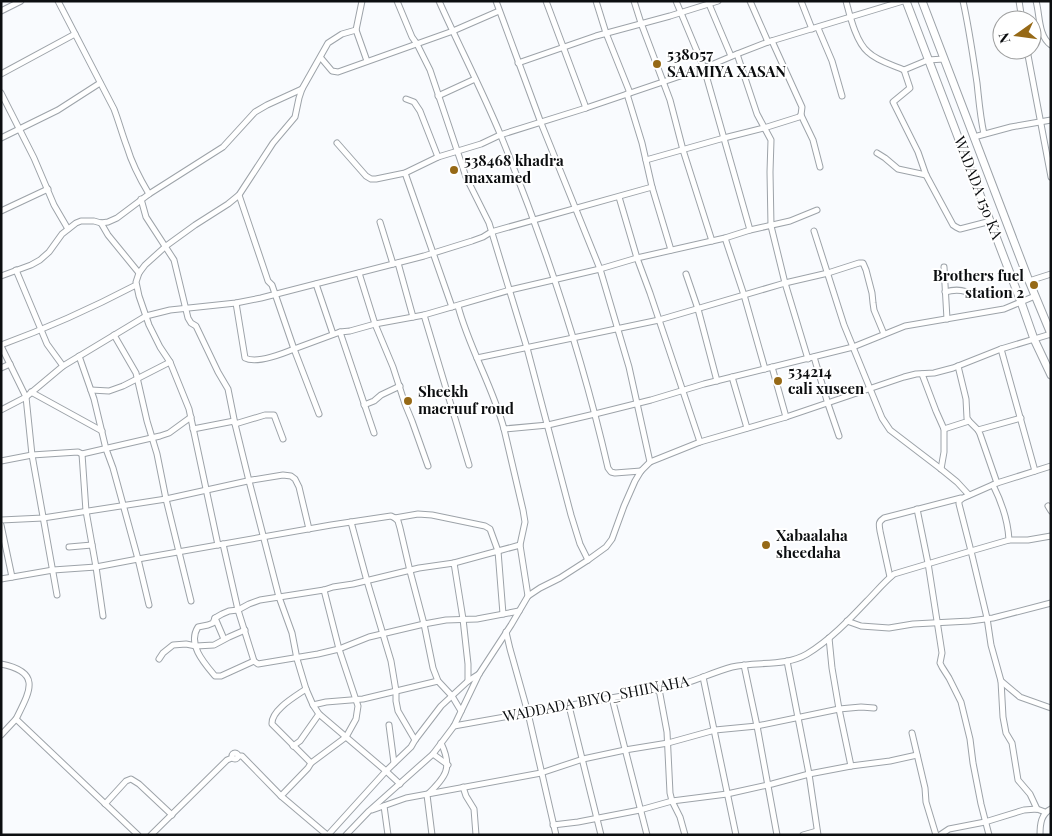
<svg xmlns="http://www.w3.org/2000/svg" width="1052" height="836" font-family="'Playfair Display',serif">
<rect width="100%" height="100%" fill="#f9fbfe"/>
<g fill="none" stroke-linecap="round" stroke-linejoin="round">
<defs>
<g id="street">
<path d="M58,1L114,109C119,122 122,134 127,147C132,164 140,179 149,194"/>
<path d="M397,1L412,37L417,44L430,70L466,177L489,223L527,348L571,515L580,544L588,560"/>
<path d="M439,1C459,46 482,90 501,136C545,244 582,355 608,468L611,472L615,473L641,471"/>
<path d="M496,1L541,123L600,269L629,367L650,462"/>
<path d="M546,1L586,108"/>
<path d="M596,1L606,33L630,93"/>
<path d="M634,1L641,23L670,100L683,150L712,241"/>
<path d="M676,1L704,68L750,230"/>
<path d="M750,1L768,42"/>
<path d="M801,1L812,29"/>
<path d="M846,1C850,16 856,42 868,52C877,61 893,65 904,70L928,60L944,59"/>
<path d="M963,1C969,28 973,56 977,83C979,101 980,116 984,134"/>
<path d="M1019,1L1022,20"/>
<path d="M1036,1C1040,15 1038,36 1051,45"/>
<path d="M709,4L731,56"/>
<path d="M1,11L21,1"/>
<path d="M818,28L832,61L842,96"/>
<path d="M356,30L367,61"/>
<path d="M772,41L802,107L801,115L813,140L820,167"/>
<path d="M1027,50L1051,177"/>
<path d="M737,54L757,114L771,140L770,172L771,226L785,283L808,359"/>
<path d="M321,58L332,71L338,72L453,31L499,11"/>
<path d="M518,63L596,36L670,16L718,1"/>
<path d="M904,70L910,88L893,102L918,152L926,175L953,225L956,227L960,229L991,221"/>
<path d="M1,74L75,34"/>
<path d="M1,93L34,158L54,205L68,229"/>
<path d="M438,96L475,79"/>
<path d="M406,99L414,102L420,111L438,157"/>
<path d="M764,128L799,117L801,115"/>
<path d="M974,137L1011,127L1051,120"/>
<path d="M1,138L58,110L100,83"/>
<path d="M337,143L366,176L371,179H376L405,173L438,157L481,144L500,135L586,108L704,68L737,54L768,42L903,1"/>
<path d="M877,153L885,158L898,169L926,175"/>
<path d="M646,160L724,138L764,128"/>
<path d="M405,173L452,307"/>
<path d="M652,187L671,250"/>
<path d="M239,195L266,275L268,281L272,285L294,349L340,332L350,331L375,324L424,315L510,290L600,269L637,258L725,238L750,230L790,221L817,210"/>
<path d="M619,197L637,258L650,293L700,442"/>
<path d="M141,199L146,217L174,260L188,318L191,323L196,326L218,372L228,389L235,424L249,481L279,597L292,633L297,659L306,689L313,705L319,714L386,771L400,784"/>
<path d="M1,211L48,189"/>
<path d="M380,222L393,264"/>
<path d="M101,223L108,235L139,273"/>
<path d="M814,231L844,325L882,418L890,430L941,469L957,482L969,495"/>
<path d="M725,238L744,295L765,369"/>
<path d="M398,263L413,317"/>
<path d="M944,267L947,319"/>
<path d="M16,270L47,344L63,366"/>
<path d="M359,273L375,324L393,367L405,404L412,421L428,466"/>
<path d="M686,274L698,309L717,381"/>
<path d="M1,276L31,265L40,260L49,252L62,234L76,223L81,221H94L101,223L108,222L117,218L149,194L223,147L255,112L267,105L302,89"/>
<path d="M1029,281L1051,274"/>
<path d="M316,284L333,334"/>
<path d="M945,292C955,289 965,289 974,296"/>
<path d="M236,303L245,358C256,364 282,354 294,349L319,414"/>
<path d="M458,306C469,348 493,387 504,429L548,425L599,413L651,400L704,384L853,347L905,326L1004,309L1035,296"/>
<path d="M424,315L469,465"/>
<path d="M340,332L374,433"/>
<path d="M114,335L136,373L147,421L157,454L166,499L191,601"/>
<path d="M1,345C48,328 92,308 136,285"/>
<path d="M1,346L26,397L32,455L57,595"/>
<path d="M1001,349L1035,471"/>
<path d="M79,356L94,399L106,449L113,468L138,559L331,525L391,516L395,518L398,521L400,528L410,571L424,624L433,668L438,681L452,696L461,711"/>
<path d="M814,357L828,404L839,436"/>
<path d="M477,358L659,320L785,283L828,273L859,263H863L866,270L872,293L873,303L874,310L884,334"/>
<path d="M958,366L966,399L967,418L969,421L978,430L980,434L997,483"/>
<path d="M772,367L786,417"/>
<path d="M1,368L10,364"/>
<path d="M922,374L936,411L944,429V452L941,469"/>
<path d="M732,377L747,428"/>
<path d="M91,390L109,391L123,386L170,362"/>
<path d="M31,392L102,431"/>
<path d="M364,405L374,401L381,395L400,386"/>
<path d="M1,410L26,397L63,366L146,316L170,310L236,303L261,298L424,256L472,241L483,237L491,232L652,187L642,143L627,94"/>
<path d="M235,424L265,415H274L283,439"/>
<path d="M193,429L234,421"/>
<path d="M944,429L969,421"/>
<path d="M978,430L1021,418"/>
<path d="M82,454L86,511L96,567L103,616"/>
<path d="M1,461L32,455L78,452L82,454L160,436L169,433L191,417"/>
<path d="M993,485C1002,503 1008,520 1009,540L971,551L987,618L991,645L1001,681L1020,697L1051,708"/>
<path d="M1048,506L1051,511"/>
<path d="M917,509L928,563L940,640L942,653L940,663L942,667L949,678L961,702L970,739L973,763L981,804L989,835"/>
<path d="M395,518L418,514L432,515L485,526L490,529L498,551L520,545L525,522L523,510L504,429"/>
<path d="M1,520L43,518L166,499L252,480L283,475L291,476L295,479L299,487L309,529"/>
<path d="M351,522L367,581L391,661L396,691V701L398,711L415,740"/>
<path d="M1,525L12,577"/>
<path d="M1009,540H1028L1051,536"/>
<path d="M223,544L238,610L254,661L258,664L318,654L339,649L369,637L424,624L446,620L477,619L519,611"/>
<path d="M218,545L189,409L170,362L160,347L149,325L139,296L136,282L139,273L145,265L166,246L195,225L228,204L239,195L273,143L295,117L299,98L302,89L328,43L342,34L356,30L362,1"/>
<path d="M520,545L528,596"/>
<path d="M69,547L92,545"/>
<path d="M454,563L498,551L503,614"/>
<path d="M890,577L880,531C879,524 878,522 884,518L961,498"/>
<path d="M1,579L53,570L96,567L138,559L149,605"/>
<path d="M324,590L339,649L358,706L356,719L346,737L311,763L308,768L281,796L327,835"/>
<path d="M215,618L224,639"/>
<path d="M847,621L861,626L889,628L913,624L970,621L993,618L1051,603"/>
<path d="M506,632L510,649L528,713L556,835"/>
<path d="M159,659L163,653L173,645L186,644L196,646L214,645L229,637L245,630"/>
<path d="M254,661L221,676H215C204,663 187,644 198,627L208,625L213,623L215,618L222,614L229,611L238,610L249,604L260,600L324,590L333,587L353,584L419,568L454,563L463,619L468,664V681"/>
<path d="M787,661L809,774L818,835"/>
<path d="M1,664C42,672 30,691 16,719"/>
<path d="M744,665L757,726L777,835"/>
<path d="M703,677L736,835"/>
<path d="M1001,681L1003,717L1006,733L1012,743L1018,780L1030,794L1037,809"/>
<path d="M306,689C296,696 271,710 272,724L311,763"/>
<path d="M659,689L667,732L670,793L672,801L680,817L685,835"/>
<path d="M612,698L647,835"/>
<path d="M313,705L326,702L363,699L438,681"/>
<path d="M569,706L601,835"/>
<path d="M389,725L394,763"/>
<path d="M454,726L667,688C690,684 710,673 732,667C757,661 785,667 807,654C830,640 849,620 867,601C876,592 884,582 894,574L971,551L959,504V501L963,498L997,483L1051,466"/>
<path d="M912,733L925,788L926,802L936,835"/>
<path d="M1,735L16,719L138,835"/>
<path d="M293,746L300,741L319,714"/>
<circle cx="235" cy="756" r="3"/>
<path d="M433,754L448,765"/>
<path d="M238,756H242L281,796"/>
<path d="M851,766L839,709L861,707L874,708"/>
<path d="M463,787L466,796L474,809L476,835"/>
<path d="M105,804L126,781L131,779L139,784L172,815"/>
<path d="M384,806L388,835"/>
<path d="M372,810L406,798L541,773L583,759L625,750L668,743L715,730L757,726L839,709L832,668L829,638"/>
<path d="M553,825L578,822L640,810L672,801L727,794L772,784L809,774L851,766L890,761L917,755"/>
<path d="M151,835L227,760L232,758"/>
<path d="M328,835L386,771L411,747L415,740L441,706L468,681L479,674"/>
<path d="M346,835L369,811L433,754L454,726L479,674L511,625L528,596L540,588L560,578L588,560L606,547L612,539L624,506L635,481L641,471L650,462L700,442L786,417L904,377L916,374L934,373L953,368L1001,349L1051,334"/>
<path d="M432,835L427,795C446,777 453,768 441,743"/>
<path d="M803,835L817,831"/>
<path d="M940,835L949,829L985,822L1024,810L1037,809L1045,812"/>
<path d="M1040,835C1040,824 1041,814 1051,809"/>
</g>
<g id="secondary">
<path d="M906,1L1021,302L1034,339L1051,375"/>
<path d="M922,1L1029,281L1051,334"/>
</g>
</defs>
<use href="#street" stroke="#9da3a9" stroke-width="7"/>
<use href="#secondary" stroke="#9da3a9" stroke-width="9"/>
<use href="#street" stroke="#fff" stroke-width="5"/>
<use href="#secondary" stroke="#fff" stroke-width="7"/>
</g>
<g fill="#966916" stroke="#fff" stroke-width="2">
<circle cx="657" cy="64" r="5"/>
<circle cx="454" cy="170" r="5"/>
<circle cx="1034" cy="285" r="5"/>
<circle cx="778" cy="381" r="5"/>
<circle cx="408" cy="401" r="5"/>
<circle cx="766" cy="545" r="5"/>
</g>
<g text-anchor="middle" stroke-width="4" stroke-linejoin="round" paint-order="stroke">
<g font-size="15" font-weight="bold" fill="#0c0e10" stroke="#fff" text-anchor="start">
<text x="667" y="60">538057<tspan x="667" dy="17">SAAMIYA XASAN</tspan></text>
<text x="464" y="166">538468 khadra<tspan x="464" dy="17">maxamed</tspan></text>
<text x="1024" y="281" text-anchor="end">Brothers fuel<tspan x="1024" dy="17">station 2</tspan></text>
<text x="788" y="377">534214<tspan x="788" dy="17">cali xuseen</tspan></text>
<text x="418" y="397">Sheekh<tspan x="418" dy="17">macruuf roud</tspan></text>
<text x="776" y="541">Xabaalaha<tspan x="776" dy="17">sheedaha</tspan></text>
</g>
<g font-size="15" fill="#0c0e10" stroke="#fff">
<text transform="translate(978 188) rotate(69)" y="5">WADADA 150 KA</text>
<text transform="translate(596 699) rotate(-11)" y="5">WADDADA BIYO_SHIINAHA</text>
</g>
</g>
<rect width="1052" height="836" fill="none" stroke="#0c0e10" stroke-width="5"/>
<g transform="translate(1017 35) rotate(256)"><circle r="24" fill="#ffffff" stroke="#9e9f9f"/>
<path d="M0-4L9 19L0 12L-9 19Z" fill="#966916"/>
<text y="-8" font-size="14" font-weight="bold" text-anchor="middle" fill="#0c0e10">N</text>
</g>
</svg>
